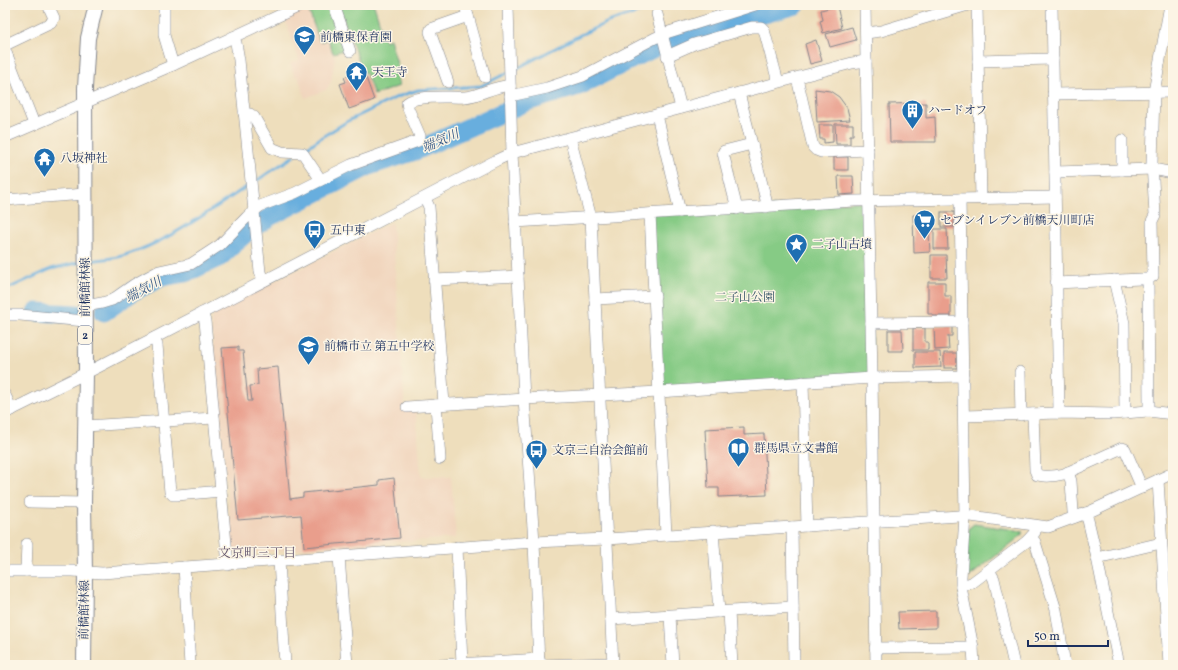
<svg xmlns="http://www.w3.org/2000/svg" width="1178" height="670" font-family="Vollkorn,'Noto Serif JP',serif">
<rect width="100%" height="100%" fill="#fcf5e5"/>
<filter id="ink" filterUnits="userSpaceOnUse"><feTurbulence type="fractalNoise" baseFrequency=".025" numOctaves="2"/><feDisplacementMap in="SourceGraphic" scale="8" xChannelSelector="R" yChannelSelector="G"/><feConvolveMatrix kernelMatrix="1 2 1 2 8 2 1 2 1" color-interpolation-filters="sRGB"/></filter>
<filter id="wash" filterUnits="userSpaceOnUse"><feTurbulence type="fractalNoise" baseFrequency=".012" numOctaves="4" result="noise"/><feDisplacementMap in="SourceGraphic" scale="16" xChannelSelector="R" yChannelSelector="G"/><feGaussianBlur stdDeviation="0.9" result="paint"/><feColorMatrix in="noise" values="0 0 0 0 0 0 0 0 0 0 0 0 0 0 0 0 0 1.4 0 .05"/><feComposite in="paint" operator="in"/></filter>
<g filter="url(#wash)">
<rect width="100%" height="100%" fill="#eedebc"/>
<g fill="#f1d5bd">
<path d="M308,9L320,41L328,39L335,58L331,82L326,90L305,98L298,76L295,77L290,63L299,60L285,19Z"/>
<path d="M392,222L405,411L416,410L421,477H451L456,538L233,554L211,322L213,313Z"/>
</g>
<g fill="#86cb85" stroke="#507d72">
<path d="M317,5H332L347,49L333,53L328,39L320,42L308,9Z"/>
<path d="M338,5H374L385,41L390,39L399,71L396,73L399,86L374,95L366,73L363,72Z"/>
<path d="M869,201L872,378L659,392L650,214Z"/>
<path d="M974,524L1022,531V535L969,577L965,575L969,528Z"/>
</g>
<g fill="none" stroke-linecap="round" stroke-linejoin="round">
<g stroke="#67aede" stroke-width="3">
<path d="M994,5H1001"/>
<path d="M512,71L580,35L608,22L661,5"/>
<path d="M302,151L322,137L348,121L397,97L418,90L481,86L507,73"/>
<path d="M253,183L294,156"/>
<path d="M89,261C100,259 112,259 122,256C169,242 208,211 248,186"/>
<path d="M5,290L51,269L81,262"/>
</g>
<g stroke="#67aede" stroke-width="19">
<path d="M36,312L77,314"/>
<path d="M104,312L134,291L162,277L185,273L220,257L248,231L271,216L369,166L415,151L526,102L579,86L650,50L678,38L796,5"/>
</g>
</g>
<g id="blocks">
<g fill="#e99e8c">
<path d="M837,6L842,28L823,33L820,21L823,20L821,10Z"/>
<path d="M852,27L856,40L830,47L826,34Z"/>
<path d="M816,40L822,61L810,64L805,44Z"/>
<path d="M356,73L358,77L365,75L374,100L349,109L340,84L346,82L344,77Z"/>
<path d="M815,89L830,91L839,97L847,108L850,120L817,122Z"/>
<path d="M926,103V118L935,117L936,142H890L889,104Z"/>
<path d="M835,124H853V135H850V144H836Z"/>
<path d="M819,125H833V142L824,143V139H820Z"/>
<rect x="834" y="157" width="14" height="13"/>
<path d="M838,176H853L854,194L839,195Z"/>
<rect x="941" y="212" width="13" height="15"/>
<path d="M928,214L930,252L914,253L913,215Z"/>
<path d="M934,229H947L948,249H934Z"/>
<path d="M931,255H946L947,278H931Z"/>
<path d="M928,282H945V296H951V316H933V314H928Z"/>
<path d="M952,326V336H948L949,349L935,350L934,327Z"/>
<path d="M913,328H925V342H928V350H913Z"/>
<path d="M888,330H902L903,351H888Z"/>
<path d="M238,347V351H243L248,401H252L250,386L258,385L257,369L278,367L290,499L303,497V493L379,485V480L394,478L400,538L304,547L301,515L238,520L222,348Z"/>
<path d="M915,352H940L941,367L915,368Z"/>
<rect x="944" y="353" width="13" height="15"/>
<path d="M744,427V435L764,434L767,495L719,497V488H708L705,429Z"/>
<path d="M936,611V628L899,629L898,612Z"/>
</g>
</g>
</g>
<g filter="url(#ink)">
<use href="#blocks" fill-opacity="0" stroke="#84868d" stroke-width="1"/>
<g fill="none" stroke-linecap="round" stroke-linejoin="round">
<defs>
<g id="minor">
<path d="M164,5V35L173,65"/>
<path d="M334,5L350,51"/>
<path d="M465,5L485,77"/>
<path d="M508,5L512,153L524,399L534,542L539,665"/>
<path d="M865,5L872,378L876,665"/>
<path d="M977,5L981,199"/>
<path d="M1052,5L1059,413"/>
<path d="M657,14L681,108"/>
<path d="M866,33L881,31L968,5"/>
<path d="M233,37L236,43L239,60L260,272L263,281"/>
<path d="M5,45L51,23L54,18L48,5"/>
<path d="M5,50L34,124"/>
<path d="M667,56L694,44L752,27H761L764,30L778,82"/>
<path d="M978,61L1053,59"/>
<path d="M797,78L813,147L816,150L821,152L868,150"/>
<path d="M448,82L430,32L431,29L468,16"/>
<path d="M739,93L766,200V207"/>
<path d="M1053,94L1173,92"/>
<path d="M510,96L547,88L583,76L655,38L669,32L755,5"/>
<path d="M244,114H250L254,117L272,148L282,152L302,153L304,155L321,180"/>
<path d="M657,115L680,212"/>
<path d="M5,137L173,65L302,5"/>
<path d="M570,138L591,218L613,665"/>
<path d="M1122,140V170"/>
<path d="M1055,172L1153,169L1173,173"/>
<path d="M425,198L429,207L444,404"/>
<path d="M960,199L965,516L961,577V587L973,647L974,665"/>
<path d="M5,200L85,194"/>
<path d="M737,209L723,153L724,151L752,144"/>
<path d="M650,214L666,535"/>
<path d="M515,222L854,201L1055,197"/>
<path d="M434,280L518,276"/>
<path d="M1114,280L1124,323L1125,413"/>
<path d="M1056,283L1141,279H1148"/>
<path d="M595,299L655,296"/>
<path d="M85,306L102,303L112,300L135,284L159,271L191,264L220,245L247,217L260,206L295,193L351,165L418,141L420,136L408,108L407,103C418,94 451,98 465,97C481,96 494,85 510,86"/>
<path d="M202,313L205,321L228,565"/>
<path d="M5,315H20L85,321"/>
<path d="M871,323L962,322"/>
<path d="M154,338L157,345L170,492L173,495H177L221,491"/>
<path d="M1020,372L1021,415"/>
<path d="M803,382L807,526"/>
<path d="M5,395L12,410"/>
<path d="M436,405L440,459"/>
<path d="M407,407L524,399L659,392L872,378L963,376"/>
<path d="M1148,411L1149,408L1148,279L1153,276V274L1152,221L1155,215L1152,163L1154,92L1170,5"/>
<path d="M5,413L98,367L497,160L512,153L852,63L866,61"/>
<path d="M1033,414L1035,470L1037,475C1045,477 1056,476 1064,474L1122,448L1125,449L1142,488"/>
<path d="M964,416L1059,413L1113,414L1148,411L1173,414"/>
<path d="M85,426L214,418"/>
<path d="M1068,472L1071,481L1073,512L1075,517"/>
<path d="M1158,480L1169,665"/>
<path d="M30,502L84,503"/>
<path d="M1085,513L1088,520L1097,558L1119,665"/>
<path d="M792,527L794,665"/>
<path d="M713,531L719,612"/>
<path d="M1031,537L1035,542L1056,610L1065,665"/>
<path d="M457,547L462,664"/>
<path d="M339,556L347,665"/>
<path d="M1097,558L1161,543"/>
<path d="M279,560L285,665"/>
<path d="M184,567L190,665"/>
<path d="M989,570L994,579L1014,665"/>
<path d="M5,571H73L102,573L534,542L607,539L959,516H971L1048,527L1089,512L1173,473"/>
<path d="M26,571L27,544"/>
<path d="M961,587L973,582L1026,542L1031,537L1035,532"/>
<path d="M729,612L732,665"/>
<path d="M670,616L673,665"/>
<path d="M611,619L793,607"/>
<path d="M875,648L973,647"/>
<path d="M441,665L539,659"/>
<path d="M539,665L613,663"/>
</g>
<path id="major" d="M84,665L85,573L84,503L86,373L85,88L88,38L96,5"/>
</defs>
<use href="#minor" stroke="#84868d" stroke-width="12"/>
<use href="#major" stroke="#84868d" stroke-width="16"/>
<use href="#minor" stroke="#fff" stroke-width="11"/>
<use href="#major" stroke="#fff" stroke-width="14"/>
</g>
</g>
<defs>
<symbol id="school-pin" viewBox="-11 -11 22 30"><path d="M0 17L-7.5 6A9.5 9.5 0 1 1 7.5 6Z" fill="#1f6fb2" stroke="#fcf5e5"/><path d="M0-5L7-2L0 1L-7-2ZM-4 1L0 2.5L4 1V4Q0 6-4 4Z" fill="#fff"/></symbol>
<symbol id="temple-pin" viewBox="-11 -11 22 30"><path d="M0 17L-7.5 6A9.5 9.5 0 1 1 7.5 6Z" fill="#1f6fb2" stroke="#fcf5e5"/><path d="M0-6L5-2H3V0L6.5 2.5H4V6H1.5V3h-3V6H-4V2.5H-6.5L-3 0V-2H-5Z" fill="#fff"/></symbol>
<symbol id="building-pin" viewBox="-11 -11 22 30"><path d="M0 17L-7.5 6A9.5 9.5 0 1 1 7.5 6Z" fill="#1f6fb2" stroke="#fcf5e5"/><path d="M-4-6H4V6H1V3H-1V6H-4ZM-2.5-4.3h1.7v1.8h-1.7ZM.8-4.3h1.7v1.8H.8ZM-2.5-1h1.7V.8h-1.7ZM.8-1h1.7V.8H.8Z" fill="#fff"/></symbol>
<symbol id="supermarket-pin" viewBox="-11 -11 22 30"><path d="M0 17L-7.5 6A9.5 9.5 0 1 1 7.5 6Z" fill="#1f6fb2" stroke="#fcf5e5"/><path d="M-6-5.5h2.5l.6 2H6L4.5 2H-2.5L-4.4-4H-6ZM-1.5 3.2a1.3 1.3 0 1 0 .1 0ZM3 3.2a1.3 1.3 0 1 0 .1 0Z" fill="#fff"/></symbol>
<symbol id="bus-pin" viewBox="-11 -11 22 30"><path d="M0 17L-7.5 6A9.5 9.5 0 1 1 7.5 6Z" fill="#1f6fb2" stroke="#fcf5e5"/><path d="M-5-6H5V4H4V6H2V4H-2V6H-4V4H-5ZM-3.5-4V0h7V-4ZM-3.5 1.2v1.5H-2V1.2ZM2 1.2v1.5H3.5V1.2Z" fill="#fff"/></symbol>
<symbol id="sight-pin" viewBox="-11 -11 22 30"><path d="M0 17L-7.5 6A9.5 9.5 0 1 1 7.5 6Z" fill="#1f6fb2" stroke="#fcf5e5"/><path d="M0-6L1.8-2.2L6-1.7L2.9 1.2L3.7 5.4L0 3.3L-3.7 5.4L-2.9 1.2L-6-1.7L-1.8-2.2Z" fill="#fff"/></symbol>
<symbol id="library-pin" viewBox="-11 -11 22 30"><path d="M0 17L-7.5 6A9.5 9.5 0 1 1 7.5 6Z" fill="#1f6fb2" stroke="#fcf5e5"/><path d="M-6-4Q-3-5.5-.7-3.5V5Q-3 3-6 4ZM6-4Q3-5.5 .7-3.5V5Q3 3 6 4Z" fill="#fff"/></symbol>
</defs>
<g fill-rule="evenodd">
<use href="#school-pin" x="292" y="24" width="25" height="34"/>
<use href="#temple-pin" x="344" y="60" width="25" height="34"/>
<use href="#building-pin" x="900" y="98" width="25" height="34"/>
<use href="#temple-pin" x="32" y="146" width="25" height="34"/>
<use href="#supermarket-pin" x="912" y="208" width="25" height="34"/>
<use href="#bus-pin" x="302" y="218" width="25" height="34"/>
<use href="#sight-pin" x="784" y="232" width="25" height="34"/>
<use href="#school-pin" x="296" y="334" width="25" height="34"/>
<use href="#library-pin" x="726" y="436" width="25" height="34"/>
<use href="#bus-pin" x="524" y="438" width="25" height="34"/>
</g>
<g text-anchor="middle" stroke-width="3" stroke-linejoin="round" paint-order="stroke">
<rect fill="#fcf5e5" stroke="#5e6a86" stroke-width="1" x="78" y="326" width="14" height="18" rx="3"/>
<g font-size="11" font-weight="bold" fill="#1b2f5e">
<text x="85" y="339">2</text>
</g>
<g font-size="12" fill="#1b2f5e" stroke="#fcf5e5" text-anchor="start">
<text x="320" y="41">前橋東保育園</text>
<text x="372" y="76">天王寺</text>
<text x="928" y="114">ハードオフ</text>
<text x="60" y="162">八坂神社</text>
<text x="940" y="224">セブンイレブン前橋天川町店</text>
<text x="330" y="234">五中東</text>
<text x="812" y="248">二子山古墳</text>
<text x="324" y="350">前橋市立 第五中学校</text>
<text x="754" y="452">群馬県立文書館</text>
<text x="552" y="454">文京三自治会館前</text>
</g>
<g font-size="12" fill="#1b2f5e" stroke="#fcf5e5">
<text transform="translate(85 287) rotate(-90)" y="4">前橋館林線</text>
<text transform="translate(84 610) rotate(-89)" y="4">前橋館林線</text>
</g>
<g font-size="12" fill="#365668" stroke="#fcf5e5">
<text x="745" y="301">二子山公園</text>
</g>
<g font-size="13" font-style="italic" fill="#325584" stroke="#fcf5e5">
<text transform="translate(440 140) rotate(-24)" y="5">端気川</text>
<text transform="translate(143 289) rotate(-29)" y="5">端気川</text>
</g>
<g font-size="13" fill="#63566e" stroke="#fcf5e5">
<text x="257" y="557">文京町三丁目</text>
</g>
</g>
<rect width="1178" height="670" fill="none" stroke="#fcf5e5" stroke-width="20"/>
<path d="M1028 640v6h80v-6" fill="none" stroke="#1b2f5e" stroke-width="2"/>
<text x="1034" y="640" font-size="12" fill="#1b2f5e" stroke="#fcf5e5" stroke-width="3" paint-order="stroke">50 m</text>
</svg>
